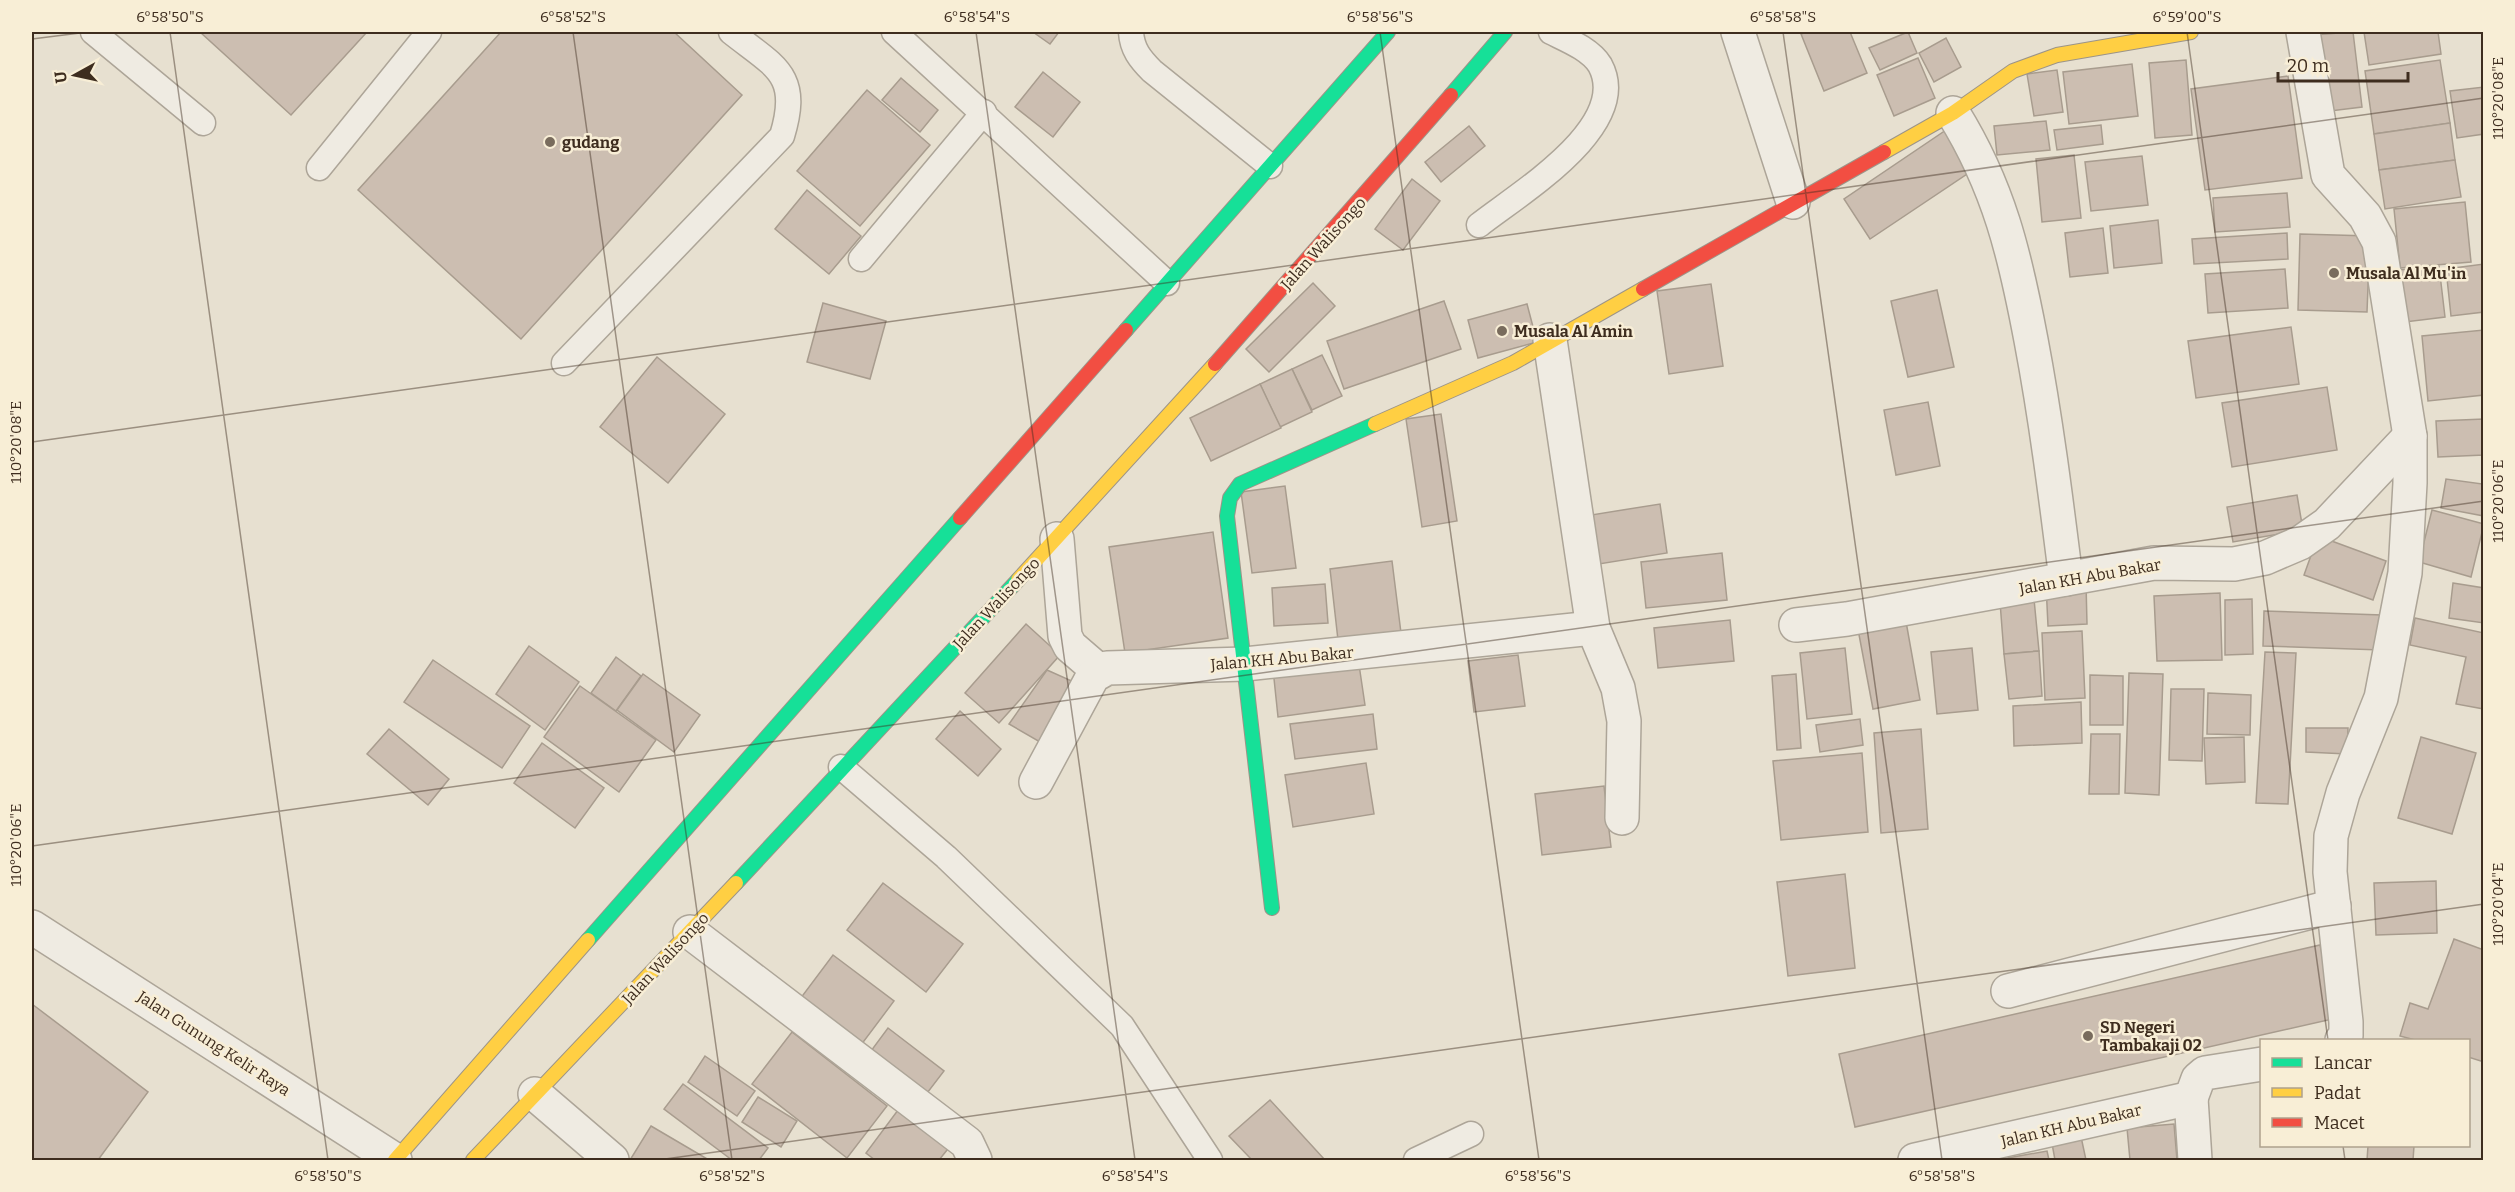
<svg xmlns="http://www.w3.org/2000/svg" width="2515" height="1192" font-family="Bitter,serif">
<rect width="100%" height="100%" fill="#e7e0d0"/>
<g fill="#ccbeb1" stroke="#a89c8e" stroke-width="1.5">
<path d="M200,32H367L291,115Z"/>
<path d="M501,32H674L742,95L521,339L358,190Z"/>
<path d="M1033,32H1059L1050,44Z"/>
<path d="M1807,32H1850L1867,73L1824,91L1801,34Z"/>
<path d="M1908,32L1917,53L1880,70L1869,48Z"/>
<path d="M2353,32L2362,107L2322,112L2312,35Z"/>
<path d="M2364,32H2438L2441,54L2369,65Z"/>
<path d="M1946,38L1961,67L1934,82L1919,53Z"/>
<path d="M1918,58L1935,98L1894,116L1877,75Z"/>
<path d="M2186,60L2192,135L2155,138L2149,63Z"/>
<path d="M2440,60L2450,123L2374,134L2365,71Z"/>
<path d="M2132,64L2138,116L2069,124L2063,72Z"/>
<path d="M2057,70L2063,112L2034,116L2027,74Z"/>
<path d="M1043,72L1080,102L1053,137L1015,107Z"/>
<path d="M2288,76L2302,178L2205,190L2191,89Z"/>
<path d="M901,78L938,110L920,132L882,100Z"/>
<path d="M2484,87V134L2457,138L2450,91Z"/>
<path d="M867,90L930,145L860,226L797,171Z"/>
<path d="M2046,121L2050,150L1997,155L1994,126Z"/>
<path d="M2450,123L2455,160L2379,170L2374,134Z"/>
<path d="M2101,125L2103,144L2057,150L2054,130Z"/>
<path d="M1469,126L1485,146L1441,182L1425,162Z"/>
<path d="M1952,126L1979,166L1870,239L1844,199Z"/>
<path d="M2074,155L2081,218L2042,222L2036,159Z"/>
<path d="M2142,156L2148,205L2091,211L2085,162Z"/>
<path d="M2455,160L2461,197L2385,209L2379,170Z"/>
<path d="M1412,179L1440,201L1403,250L1375,229Z"/>
<path d="M807,190L861,236L829,274L775,229Z"/>
<path d="M2287,193L2290,227L2215,232L2213,198Z"/>
<path d="M2465,202L2471,262L2400,268L2394,209Z"/>
<path d="M2158,220L2162,263L2114,268L2110,226Z"/>
<path d="M2103,228L2108,273L2070,277L2065,233Z"/>
<path d="M2287,233L2288,259L2194,264L2192,239Z"/>
<path d="M2300,234L2370,236L2367,312L2298,310Z"/>
<path d="M2484,264V312L2451,316L2446,269Z"/>
<path d="M2439,266L2445,317L2405,322L2399,270Z"/>
<path d="M2285,269L2288,308L2208,313L2205,274Z"/>
<path d="M1313,283L1335,306L1269,372L1246,349Z"/>
<path d="M1711,284L1723,366L1669,374L1657,291Z"/>
<path d="M1937,290L1954,367L1908,377L1891,301Z"/>
<path d="M1444,301L1461,349L1344,389L1327,341Z"/>
<path d="M823,303L886,321L870,379L807,362Z"/>
<path d="M1527,304L1537,342L1478,358L1468,320Z"/>
<path d="M2291,327L2299,384L2196,398L2188,341Z"/>
<path d="M2484,330V395L2428,401L2422,336Z"/>
<path d="M1322,355L1342,396L1312,410L1292,369Z"/>
<path d="M657,357L725,414L668,483L600,427Z"/>
<path d="M1292,369L1312,412L1280,427L1260,384Z"/>
<path d="M1260,384L1281,428L1211,461L1190,418Z"/>
<path d="M2327,387L2337,450L2232,467L2222,403Z"/>
<path d="M1928,402L1940,466L1896,475L1884,410Z"/>
<path d="M1441,414L1457,521L1422,527L1406,419Z"/>
<path d="M2484,419V455L2438,457L2436,421Z"/>
<path d="M2484,474V516L2441,508L2446,479L2482,484Z"/>
<path d="M1285,486L1296,568L1252,573L1241,492Z"/>
<path d="M2297,495L2303,530L2233,542L2227,507Z"/>
<path d="M1660,504L1667,553L1599,564L1591,515Z"/>
<path d="M2432,510L2484,524L2471,577L2419,562Z"/>
<path d="M1213,532L1228,638L1125,653L1109,547Z"/>
<path d="M2318,536L2386,561L2373,600L2304,575Z"/>
<path d="M1722,553L1727,600L1646,608L1641,562Z"/>
<path d="M1392,561L1401,633L1338,640L1330,569Z"/>
<path d="M2086,583L2087,624L2048,626L2046,584Z"/>
<path d="M2453,583L2484,588V623L2449,618Z"/>
<path d="M1325,584L1328,623L1274,626L1272,588Z"/>
<path d="M2220,593L2222,660L2157,661L2154,596Z"/>
<path d="M2034,599L2039,651L2004,654L2000,602Z"/>
<path d="M2252,599L2253,654L2225,655V600Z"/>
<path d="M2264,611L2382,615L2381,650L2263,646Z"/>
<path d="M1905,616L1920,700L1873,709L1857,624Z"/>
<path d="M2415,618L2484,633V709L2456,704L2466,657L2410,645Z"/>
<path d="M1730,620L1734,661L1658,668L1654,628Z"/>
<path d="M1026,624L1060,655L999,723L965,693Z"/>
<path d="M2082,631L2085,698L2045,700L2042,633Z"/>
<path d="M529,646L579,682L545,730L496,694Z"/>
<path d="M1845,648L1852,714L1807,719L1800,653Z"/>
<path d="M1972,648L1978,710L1937,714L1931,652Z"/>
<path d="M2039,651L2042,696L2009,699L2004,654Z"/>
<path d="M2265,652L2296,653L2288,804L2256,803Z"/>
<path d="M1518,655L1525,706L1474,712L1468,661Z"/>
<path d="M616,657L641,676L616,711L591,693Z"/>
<path d="M1358,658L1365,705L1278,717L1273,669Z"/>
<path d="M433,660L530,726L502,768L404,702Z"/>
<path d="M1047,670L1074,682L1040,742L1009,724Z"/>
<path d="M2129,673L2163,674L2159,795L2125,793Z"/>
<path d="M643,674L700,715L674,752L617,710Z"/>
<path d="M1796,674L1801,748L1777,750L1772,676Z"/>
<path d="M2090,675L2123,676V725H2090Z"/>
<path d="M580,686L656,740L619,792L544,737Z"/>
<path d="M2171,689H2204L2202,761L2169,760Z"/>
<path d="M2208,693L2251,695L2250,735L2207,734Z"/>
<path d="M2081,702L2082,743L2014,746L2013,706Z"/>
<path d="M960,711L1001,749L978,776L936,739Z"/>
<path d="M1373,714L1377,749L1295,759L1290,724Z"/>
<path d="M1860,719L1863,745L1820,752L1816,725Z"/>
<path d="M2306,728H2348L2347,754L2306,752Z"/>
<path d="M389,729L449,779L428,805L367,754Z"/>
<path d="M1921,729L1928,829L1881,833L1874,733Z"/>
<path d="M2091,734H2120L2119,794H2089Z"/>
<path d="M2244,737L2245,782L2206,784L2204,738Z"/>
<path d="M2421,737L2476,753L2452,834L2398,818Z"/>
<path d="M542,743L604,788L575,828L514,783Z"/>
<path d="M1862,753L1868,832L1781,840L1773,761Z"/>
<path d="M1366,763L1374,814L1293,827L1285,775Z"/>
<path d="M1604,786L1611,847L1542,855L1535,794Z"/>
<path d="M1845,874L1855,968L1788,976L1777,882Z"/>
<path d="M2436,881L2437,933L2376,935L2374,883Z"/>
<path d="M883,883L963,944L926,992L847,930Z"/>
<path d="M2454,939L2484,950V1062L2468,1057V1040H2415L2400,1036L2410,1003L2428,1009Z"/>
<path d="M2320,945L2337,1018L1855,1127L1839,1054Z"/>
<path d="M833,955L894,1001L858,1049L797,1003Z"/>
<path d="M32,1004L148,1092L98,1160H32Z"/>
<path d="M888,1028L944,1071L921,1101L865,1059Z"/>
<path d="M792,1032L887,1106L847,1158L752,1084Z"/>
<path d="M705,1056L755,1091L737,1116L688,1082Z"/>
<path d="M683,1084L768,1148L759,1160H732L664,1109Z"/>
<path d="M758,1097L797,1121L781,1147L742,1122Z"/>
<path d="M1270,1100L1325,1160H1252L1229,1136Z"/>
<path d="M901,1106L951,1145L939,1160H875L866,1153Z"/>
<path d="M2174,1124L2177,1160H2130L2127,1128Z"/>
<path d="M651,1126L709,1160H630Z"/>
<path d="M2080,1132L2086,1160H2055L2051,1138Z"/>
<path d="M2368,1146H2414L2413,1160H2367Z"/>
<path d="M2047,1151L2049,1160H2008V1158Z"/>
</g>
<g fill="none" stroke-linecap="round" stroke-linejoin="round">
<defs>
<g id="lane">
<path d="M93,32L203,123"/>
<path d="M894,32L1167,283"/>
<path d="M1131,32C1132,49 1140,59 1152,71L1270,166"/>
<path d="M319,168L429,32"/>
<path d="M1479,225C1518,194 1633,126 1600,65C1590,49 1567,40 1551,32"/>
<path d="M861,259L984,112"/>
<path d="M564,363L782,136C801,74 775,67 731,32"/>
<path d="M841,767L946,857L1122,1026L1210,1160"/>
<path d="M1416,1160L1471,1134"/>
</g>
<g id="street">
<path d="M1738,32L1793,202"/>
<path d="M2303,32L2328,175L2365,216L2379,242L2410,436V483L2405,573L2381,698L2343,793L2331,836L2330,872L2346,1022V1036L2342,1040"/>
<path d="M1953,113C1999,187 2015,255 2031,340C2046,419 2056,499 2066,579"/>
<path d="M1550,340L1593,628L1618,688L1624,721L1622,818"/>
<path d="M1057,539L1065,636L1070,646L1099,671"/>
<path d="M1796,625L1847,619L2154,563L2234,564L2265,558L2300,543L2327,524L2410,436"/>
<path d="M1036,782L1093,676L1107,668L1245,664L1593,628"/>
<path d="M32,927L395,1160"/>
<path d="M690,932L967,1143L975,1160"/>
<path d="M2008,991L2334,906"/>
<path d="M535,1094L612,1160"/>
<path d="M2191,1098L2195,1160"/>
<path d="M1915,1160L2191,1098L2198,1079L2205,1073L2262,1064"/>
</g>
<g id="fast">
<path d="M1451,95L1505,32"/>
<path d="M1126,330L1388,32"/>
<path d="M736,883L1018,580"/>
<path d="M1272,908L1227,516L1230,498L1240,484L1375,424"/>
<path d="M588,940L960,518"/>
</g>
<g id="slow">
<path d="M1884,152L1953,113L2013,71L2057,55L2191,32"/>
<path d="M1375,424L1513,363L1643,289"/>
<path d="M1018,580L1215,364"/>
<path d="M395,1160L588,940"/>
<path d="M473,1160L736,883"/>
</g>
<g id="jam">
<path d="M1643,289L1884,152"/>
<path d="M1215,364L1451,95"/>
<path d="M960,518L1126,330"/>
</g>
</defs>
<use href="#lane" stroke="#ada598" stroke-width="27"/>
<use href="#street" stroke="#ada598" stroke-width="36"/>
<use href="#fast" stroke="#9c9488" stroke-width="16"/>
<use href="#slow" stroke="#9c9488" stroke-width="16"/>
<use href="#jam" stroke="#9c9488" stroke-width="16"/>
<use href="#lane" stroke="#efebe2" stroke-width="24"/>
<use href="#street" stroke="#efebe2" stroke-width="33"/>
<use href="#fast" stroke="#16e098" stroke-width="14"/>
<use href="#slow" stroke="#ffcf43" stroke-width="14"/>
<use href="#jam" stroke="#f24e42" stroke-width="14"/>
</g>
<path fill="none" stroke="#3e2d1f" stroke-width="1.5" stroke-opacity="0.45" d="M170,32L328,1160M573,32L732,1160M976,32L1135,1160M1380,32L1539,1160M1783,32L1942,1160M2187,32L2328,1040M32,39L88,32M32,442L2484,98M32,846L2484,501M2343,1146L2345,1160M658,1160L2484,904"/>
<g fill="#796c5d" stroke="#f8eed6" stroke-width="2">
<circle cx="550" cy="142" r="6"/>
<circle cx="2334" cy="273" r="6"/>
<circle cx="1502" cy="331" r="6"/>
<circle cx="2088" cy="1036" r="6"/>
</g>
<g text-anchor="middle" stroke-width="5" stroke-linejoin="round" paint-order="stroke">
<g font-size="16" font-weight="bold" fill="#3e2d1f" stroke="#f8eed6" text-anchor="start">
<text x="562" y="148">gudang</text>
<text x="2346" y="279">Musala Al Mu'in</text>
<text x="1514" y="337">Musala Al Amin</text>
<text x="2100" y="1033">SD Negeri<tspan x="2100" dy="18">Tambakaji 02</tspan></text>
</g>
<g font-size="16" fill="#3e2d1f" stroke="#f8eed6">
<text transform="translate(1323 243) rotate(-48)" y="6">Jalan Walisongo</text>
<text transform="translate(2090 576) rotate(-10)" y="6">Jalan KH Abu Bakar</text>
<text transform="translate(996 603) rotate(-47)" y="6">Jalan Walisongo</text>
<text transform="translate(1282 658) rotate(-5)" y="6">Jalan KH Abu Bakar</text>
<text transform="translate(665 958) rotate(-47)" y="6">Jalan Walisongo</text>
<text transform="translate(214 1043) rotate(33)" y="6">Jalan Gunung Kelir Raya</text>
<text transform="translate(2071 1125) rotate(-13)" y="6">Jalan KH Abu Bakar</text>
</g>
</g>
<rect width="2515" height="1192" fill="none" stroke="#f8eed6" stroke-width="66"/>
<rect x="2260" y="1039" width="210" height="108" fill="#f8eed6" stroke="#aea18d" stroke-width="1.5"/>
<rect x="2272" y="1058" width="30" height="9" fill="#16e098" stroke="#aea18d" stroke-width="1.5"/>
<text x="2314" y="1069" font-size="18" fill="#3e2d1f">Lancar</text>
<rect x="2272" y="1088" width="30" height="9" fill="#ffcf43" stroke="#aea18d" stroke-width="1.5"/>
<text x="2314" y="1099" font-size="18" fill="#3e2d1f">Padat</text>
<rect x="2272" y="1118" width="30" height="9" fill="#f24e42" stroke="#aea18d" stroke-width="1.5"/>
<text x="2314" y="1129" font-size="18" fill="#3e2d1f">Macet</text>
<g transform="translate(75 75) rotate(262)" stroke="#f8eed6" stroke-width="4.5" paint-order="stroke">
<path d="M0-4.5L10 22L0 15L-10 22Z" fill="#3e2d1f"/>
<text y="-9" font-size="16" font-weight="bold" text-anchor="middle" fill="#3e2d1f">U</text>
</g>
<path d="M2278 72v9h130v-9" fill="none" stroke="#3e2d1f" stroke-width="3"/>
<text x="2287" y="72" font-size="18" fill="#3e2d1f" stroke="#f8eed6" stroke-width="4.5" paint-order="stroke">20 m</text>
<rect x="33" y="33" width="2449" height="1126" fill="none" stroke="#3e2d1f" stroke-width="2"/>
<g font-size="15" text-anchor="middle" fill="#3e2d1f">
<text x="170" y="22">6°58'50"S</text>
<text x="573" y="22">6°58'52"S</text>
<text x="977" y="22">6°58'54"S</text>
<text x="1380" y="22">6°58'56"S</text>
<text x="1783" y="22">6°58'58"S</text>
<text x="2187" y="22">6°59'00"S</text>
<text transform="translate(2498 98) rotate(-90)" y="5">110°20'08"E</text>
<text transform="translate(16 442) rotate(-90)" y="5">110°20'08"E</text>
<text transform="translate(2498 501) rotate(-90)" y="5">110°20'06"E</text>
<text transform="translate(16 845) rotate(-90)" y="5">110°20'06"E</text>
<text transform="translate(2498 904) rotate(-90)" y="5">110°20'04"E</text>
<text x="328" y="1181">6°58'50"S</text>
<text x="732" y="1181">6°58'52"S</text>
<text x="1135" y="1181">6°58'54"S</text>
<text x="1538" y="1181">6°58'56"S</text>
<text x="1942" y="1181">6°58'58"S</text>
</g>
</svg>
